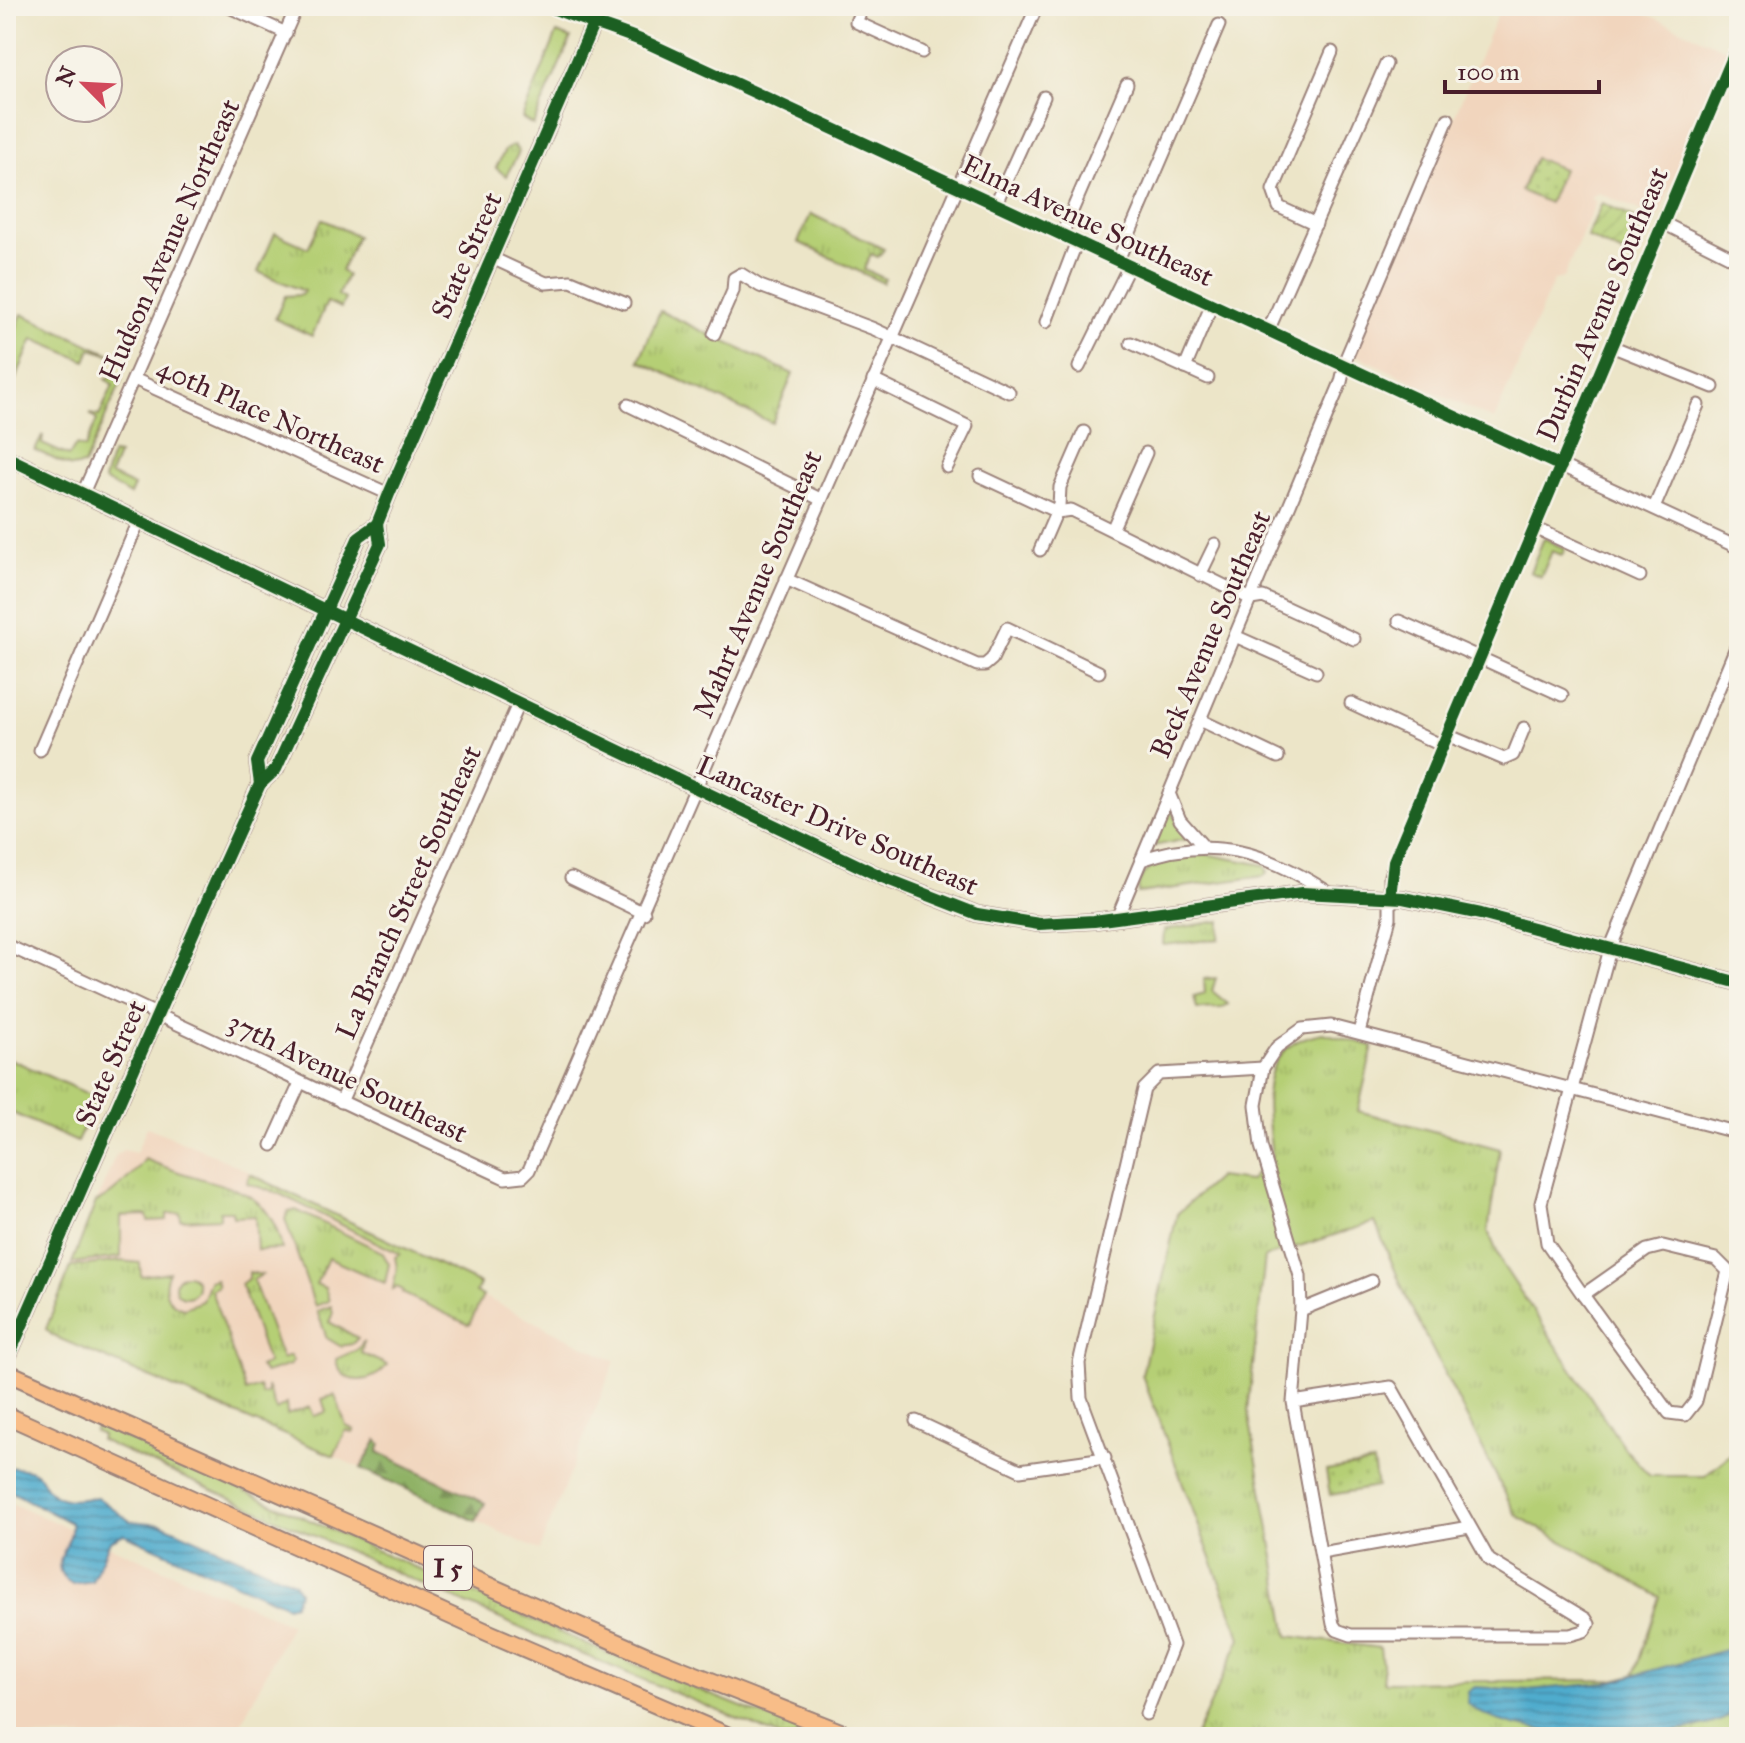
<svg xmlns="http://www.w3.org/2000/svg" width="1745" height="1743" font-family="'IM FELL Great Primer',serif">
<defs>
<pattern id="grass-tufts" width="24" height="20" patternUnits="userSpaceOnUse" patternTransform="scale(2)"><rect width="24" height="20" fill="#b5cf74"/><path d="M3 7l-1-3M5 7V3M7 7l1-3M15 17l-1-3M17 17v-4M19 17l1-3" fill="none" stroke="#9db165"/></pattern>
<pattern id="forest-firs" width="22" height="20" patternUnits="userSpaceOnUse" patternTransform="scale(2)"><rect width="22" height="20" fill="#90b266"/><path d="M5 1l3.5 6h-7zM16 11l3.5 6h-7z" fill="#789054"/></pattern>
<pattern id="park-dots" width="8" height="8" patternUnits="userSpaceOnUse" patternTransform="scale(2)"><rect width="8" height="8" fill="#b5cf74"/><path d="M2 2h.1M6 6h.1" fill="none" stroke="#9db165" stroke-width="1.8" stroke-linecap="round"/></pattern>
<pattern id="garden-furrows" width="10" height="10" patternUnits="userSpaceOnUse" patternTransform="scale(2)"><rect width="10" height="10" fill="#b5cf74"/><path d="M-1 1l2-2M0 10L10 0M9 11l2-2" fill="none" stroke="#9db165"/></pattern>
<pattern id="water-rules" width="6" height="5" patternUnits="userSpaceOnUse" patternTransform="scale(2)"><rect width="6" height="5" fill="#4faccd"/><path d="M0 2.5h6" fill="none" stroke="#448ba7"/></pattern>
</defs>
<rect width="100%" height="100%" fill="#f7f3e8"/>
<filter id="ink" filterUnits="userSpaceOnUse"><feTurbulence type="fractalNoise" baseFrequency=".0125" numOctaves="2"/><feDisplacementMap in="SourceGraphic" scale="16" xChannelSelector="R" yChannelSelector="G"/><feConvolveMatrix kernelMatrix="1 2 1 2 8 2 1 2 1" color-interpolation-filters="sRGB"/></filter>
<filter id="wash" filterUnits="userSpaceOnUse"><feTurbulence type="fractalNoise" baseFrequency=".006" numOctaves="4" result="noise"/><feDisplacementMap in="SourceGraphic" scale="32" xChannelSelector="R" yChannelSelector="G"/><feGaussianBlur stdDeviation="1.8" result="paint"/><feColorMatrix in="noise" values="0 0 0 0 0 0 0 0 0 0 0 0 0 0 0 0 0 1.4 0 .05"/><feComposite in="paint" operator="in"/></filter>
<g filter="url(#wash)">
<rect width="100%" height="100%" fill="#ece5c8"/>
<g fill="#f1d5bd">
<path d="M1501,6H1628L1728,50L1658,218L1599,193L1590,197L1596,202L1563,278L1554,280L1494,420L1354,354Z"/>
<path d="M147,1127L210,1153L480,1284L476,1293L615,1361L539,1550L361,1468L53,1336L46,1329L115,1156L123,1150L136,1153Z"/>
<path d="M6,1501L291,1624L234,1737H6Z"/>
</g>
<g fill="url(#grass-tufts)" stroke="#807750" stroke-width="2" fill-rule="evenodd">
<path d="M557,33L571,38L533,125L522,118Z"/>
<path d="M514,145L519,152L506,176L496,168L505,150Z"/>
<path d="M811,214L884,249L878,257L871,254L864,269L885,279L883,283L798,242Z"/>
<path d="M322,219L357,236L341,271L347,275L338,295L345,299L341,308L327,302L312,336L275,319L285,296L301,295L304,291L258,272L275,233L308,248Z"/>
<path d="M660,311L793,374L772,423L639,361Z"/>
<path d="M22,314L112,355L91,349L86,361L33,339L11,389L6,390V351Z"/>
<path d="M112,376L122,380L84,465L71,467L35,450L43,435L42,444L69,456L76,445L85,448L97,420L90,414L99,416L113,385L106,379Z"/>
<path d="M112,454L118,455L110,475L134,486L130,495L104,480Z"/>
<path d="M1544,538L1565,549L1562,555L1552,551L1541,577L1530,572Z"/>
<path d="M1169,808L1187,839L1154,846Z"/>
<path d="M1206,854L1264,865L1268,872L1264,876L1138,893C1137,859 1181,856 1206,854Z"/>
<path d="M1220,921L1219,939L1163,945L1164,930Z"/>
<path d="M1216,978L1212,991L1228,1004L1221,1008L1197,1009L1194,997L1205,994L1204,979Z"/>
<path d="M1323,1033L1373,1046L1358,1111L1500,1149L1488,1231L1502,1264L1625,1449L1650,1476H1705L1739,1447V1737H1195L1241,1638L1142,1375L1177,1214L1218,1177L1249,1181L1272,1156C1266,1104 1254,1044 1323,1033ZM1375,1222L1407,1299L1516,1515L1660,1597L1634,1675L1613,1680L1384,1682L1380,1648L1288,1636L1248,1411L1265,1257Z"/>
<path d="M8,1058L97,1098L77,1142L6,1110Z"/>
<path d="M145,1159C160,1165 176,1172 192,1176C239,1190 271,1194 282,1249L257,1250L255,1216L233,1217L232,1211H220V1218L181,1220L180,1213L167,1214V1220L148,1221L147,1215L121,1216V1257L72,1263L96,1202C109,1198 137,1171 145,1159Z"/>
<path d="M250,1174L480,1284L476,1293L483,1296L469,1325L402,1293L403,1290L397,1287L393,1289L397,1268L395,1257L400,1254L282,1195L247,1183Z"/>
<path d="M296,1210L382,1252L389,1264L385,1283L328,1258L316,1284L325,1288L329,1301L315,1306L285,1219L288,1212Z"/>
<path d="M120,1261L140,1263L141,1276L169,1272C162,1287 165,1304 184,1308L202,1301L209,1281L215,1279L218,1286L211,1290L246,1392L259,1387L262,1395L267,1394V1386L276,1410L286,1404L287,1415L310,1407L314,1416L326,1412L322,1399L335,1395L346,1426L355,1430L353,1433L346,1430L334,1456L53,1336L46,1329L71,1267Z"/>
<path d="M249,1272L262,1275L253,1280L282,1359L290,1356L293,1361L290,1365L265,1373L260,1367L268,1363L241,1284L249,1278Z"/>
<circle cx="186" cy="1286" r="11"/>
<path d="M331,1306L333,1313L329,1322L358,1338L352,1344L340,1346L327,1338L317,1311Z"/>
<path d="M364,1341L361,1353L387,1365C373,1385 340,1387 336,1359L357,1350Z"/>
<path d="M97,1425L595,1648L816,1737H781L536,1635L100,1440L102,1435L94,1431Z"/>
</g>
<path fill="url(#forest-firs)" stroke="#6d6848" stroke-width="2" d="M377,1440L381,1444L378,1452L485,1503L476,1521L361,1468Z"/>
<g fill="url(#park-dots)" stroke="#807750" stroke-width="2">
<path d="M1535,158L1563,169L1549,203L1521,191Z"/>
<path d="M1373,1463L1377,1487L1330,1495L1326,1471Z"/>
</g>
<path fill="url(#garden-furrows)" stroke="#807750" stroke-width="2" d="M1602,203L1642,222L1627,256L1587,237Z"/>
<g fill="url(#water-rules)" stroke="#4c667c" stroke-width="2">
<path d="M6,1467C14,1468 25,1468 32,1471C39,1474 41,1478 44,1484C55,1505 80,1500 97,1497L130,1521L162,1524L294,1582L299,1592L294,1604L287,1606L124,1534L110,1541L92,1581L72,1584C42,1566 75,1546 71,1523L6,1489Z"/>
<path d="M1729,1649L1736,1659L1728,1717C1677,1743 1508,1743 1467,1703L1468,1692L1475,1687L1528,1690L1607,1683Z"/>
</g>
</g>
<g filter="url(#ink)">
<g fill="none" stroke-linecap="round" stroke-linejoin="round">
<defs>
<g id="minor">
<path d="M227,6L286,33"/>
<path d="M548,6C582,21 616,29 650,44L1739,548"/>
<path d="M863,6L856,22L922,52"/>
<path d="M996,203L1044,97"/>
<path d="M1663,223L1739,261"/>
<path d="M1316,224L1279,207L1273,190L1332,52"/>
<path d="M1062,234L1127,84"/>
<path d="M492,258L546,283L571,281L624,303"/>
<path d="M1118,260L1219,25"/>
<path d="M1046,322L1077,241"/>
<path d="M1268,331L1386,64"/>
<path d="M714,334L733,291L734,278L741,274L760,286L874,329L1009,392"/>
<path d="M1131,343L1208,378"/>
<path d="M1611,346L1713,387"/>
<path d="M1079,367L1129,266"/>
<path d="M1185,368L1212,304"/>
<path d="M134,379L389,494"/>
<path d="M873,380L967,426L947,467"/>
<path d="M628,405L820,499"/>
<path d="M980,476L1057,512L1071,510L1251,599L1263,597L1354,639"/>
<path d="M83,493L297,6"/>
<path d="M1654,508L1698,405"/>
<path d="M1535,528L1640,576"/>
<path d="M1112,530L1146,453"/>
<path d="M1040,550L1059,506L1060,487L1084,432"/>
<path d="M1200,575L1215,544"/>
<path d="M786,579L977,665H985L992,659L1007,628L1099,672"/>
<path d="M1399,621L1562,695"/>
<path d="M1235,636L1316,672"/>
<path d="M1351,703L1443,746"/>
<path d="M1200,720L1278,757"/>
<path d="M1447,735L1504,759L1513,755L1524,728"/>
<path d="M40,750L139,521"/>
<path d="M1169,793L1180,820L1203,846"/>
<path d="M1141,860C1214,834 1267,853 1328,892"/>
<path d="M571,878L644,913"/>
<path d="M1117,918L1341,382L1347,356L1448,119"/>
<path d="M6,945C174,1020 338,1101 505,1178L523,1176L529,1170L1037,6"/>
<path d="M1359,1032L1390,918V876L1394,861L1739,43"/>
<path d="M341,1102L519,702"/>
<path d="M272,1145L300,1083"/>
<path d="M1663,1246L1716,1259L1728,1271L1696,1401L1685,1415L1669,1413L1583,1295L1647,1250Z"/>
<path d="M1583,1295L1547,1243L1541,1203L1610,949L1739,640"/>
<path d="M1301,1310L1372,1281"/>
<path d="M1293,1402L1391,1387L1489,1560L1586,1619L1589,1624L1584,1631L1570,1635H1351L1337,1630L1333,1624L1293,1402L1301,1310L1300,1276L1261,1146L1256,1105L1263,1068L1277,1047L1302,1029L1331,1026L1739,1133"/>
<path d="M916,1421L1020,1470L1105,1458"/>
<path d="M1321,1553L1469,1527"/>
<path d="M1146,1714L1173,1645L1081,1398L1079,1363L1144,1089L1159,1074L1263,1068"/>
</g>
<g id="major">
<path d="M6,457L882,877L977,914L1039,924L1094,921L1302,893L1403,898L1481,914L1739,983"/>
<path d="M260,784L257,762L359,537L377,524"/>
<path d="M6,1362L215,883L260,784L276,769L380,544L377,524L389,494L601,6"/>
</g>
<g id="highway">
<path d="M6,1372L645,1655L853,1737"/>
<path d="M6,1415L489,1633L731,1737"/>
</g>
</defs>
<use href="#minor" stroke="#9b827a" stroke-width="15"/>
<use href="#major" stroke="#9b827a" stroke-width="18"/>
<use href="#highway" stroke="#9b827a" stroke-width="20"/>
<use href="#minor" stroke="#fff" stroke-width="11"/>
<use href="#major" stroke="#f8bd88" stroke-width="14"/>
<use href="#highway" stroke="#f8bd88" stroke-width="16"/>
<defs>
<g id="cycleway">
<path d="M548,6C582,21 616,29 650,44L1561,466"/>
<path d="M6,457L882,877L977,914L1039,924L1094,921L1302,893L1403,898L1481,914L1739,983"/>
<path d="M260,784L257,762L359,537L377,524"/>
<path d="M1390,897L1394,861L1739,43"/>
<path d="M6,1362L215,883L260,784L276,769L380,544L377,524L389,494L601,6"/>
</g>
</defs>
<use href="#cycleway" stroke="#f7f3e8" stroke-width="17"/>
<use href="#cycleway" stroke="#1b5e20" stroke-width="12"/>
</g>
</g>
<g text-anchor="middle" stroke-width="6" stroke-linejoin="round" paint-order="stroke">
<rect fill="#f7f3e8" stroke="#7e5f64" stroke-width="2" x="424" y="1546" width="48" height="44" rx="6"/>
<g font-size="26" font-weight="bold" fill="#4a1f2b">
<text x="448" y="1577">I 5</text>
</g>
<g font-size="28" fill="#4a1f2b" stroke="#f7f3e8">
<text transform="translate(1088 220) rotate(25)" y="10">Elma Avenue Southeast</text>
<text transform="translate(169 240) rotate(-66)" y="10">Hudson Avenue Northeast</text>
<text transform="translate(466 255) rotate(-66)" y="10">State Street</text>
<text transform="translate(1602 304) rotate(-67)" y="10">Durbin Avenue Southeast</text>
<text transform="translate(271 415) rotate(24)" y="10">40th Place Northeast</text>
<text transform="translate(757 584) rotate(-67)" y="10">Mahrt Avenue Southeast</text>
<text transform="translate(1210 634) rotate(-67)" y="10">Beck Avenue Southeast</text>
<text transform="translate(838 825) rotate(24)" y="10">Lancaster Drive Southeast</text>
<text transform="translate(408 892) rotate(-66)" y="10">La Branch Street Southeast</text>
<text transform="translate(110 1063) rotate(-66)" y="10">State Street</text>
<text transform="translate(348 1077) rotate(26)" y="10">37th Avenue Southeast</text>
</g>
</g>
<rect width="1745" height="1743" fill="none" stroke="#f7f3e8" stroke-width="32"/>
<g transform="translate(84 84) rotate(294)"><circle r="38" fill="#f7f3e8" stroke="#b29e9c" stroke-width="2"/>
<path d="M0-6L14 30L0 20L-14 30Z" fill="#d1495b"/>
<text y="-12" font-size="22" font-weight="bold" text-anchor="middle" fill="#4a1f2b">N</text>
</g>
<path d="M1445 80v12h154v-12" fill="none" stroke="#4a1f2b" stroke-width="4"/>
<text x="1457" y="80" font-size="24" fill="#4a1f2b" stroke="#f7f3e8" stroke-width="6" paint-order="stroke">100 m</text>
</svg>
